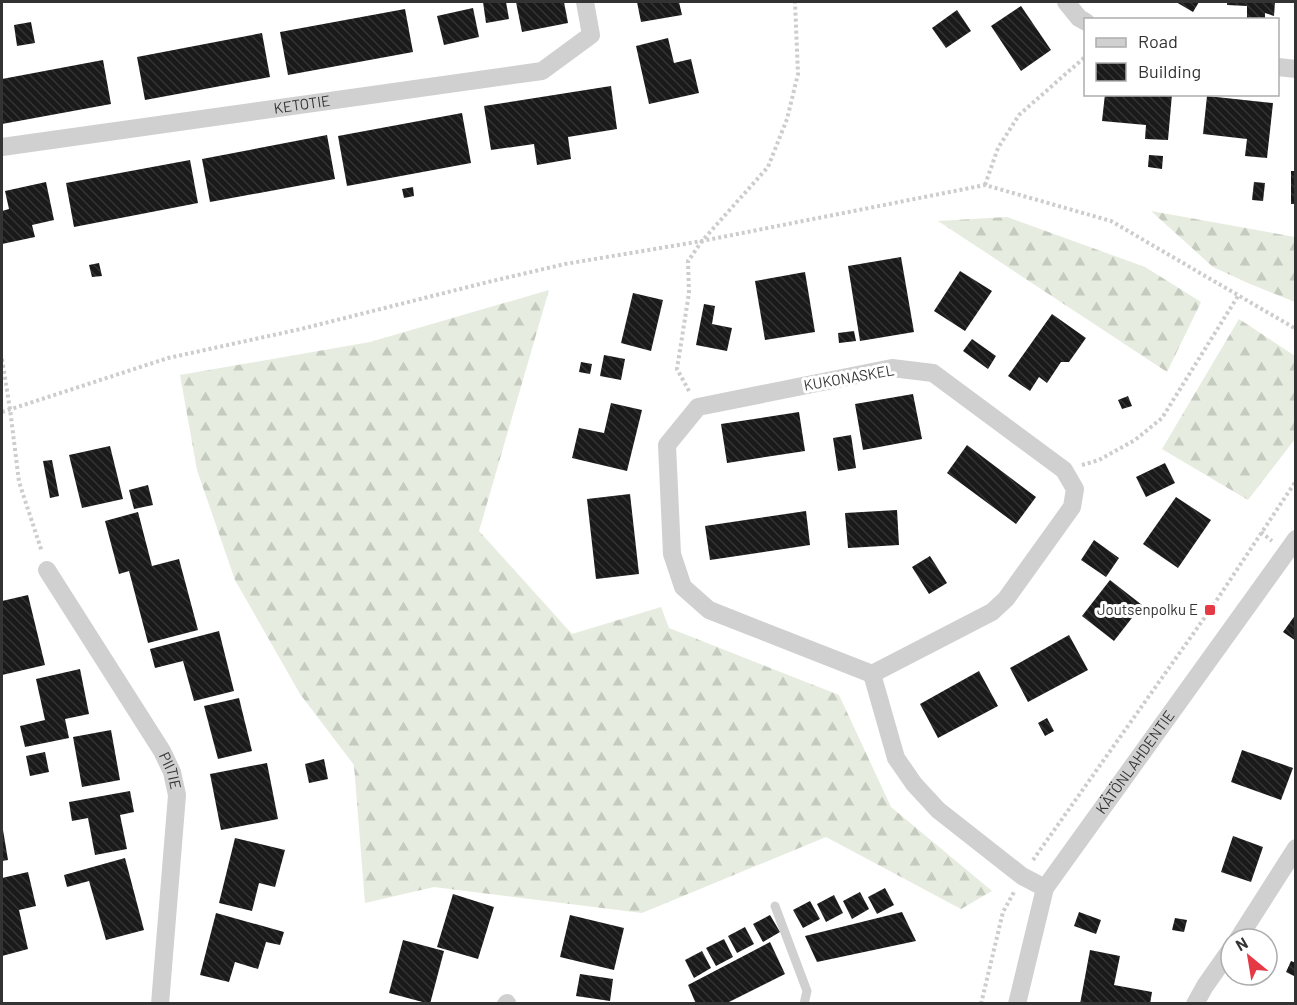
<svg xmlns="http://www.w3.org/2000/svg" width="1297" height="1005" font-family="Barlow,sans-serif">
<defs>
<pattern id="forest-firs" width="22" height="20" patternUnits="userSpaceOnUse" patternTransform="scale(1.5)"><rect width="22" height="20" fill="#e6ecdf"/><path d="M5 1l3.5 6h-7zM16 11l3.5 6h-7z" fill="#c6cbc0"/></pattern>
<pattern id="building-back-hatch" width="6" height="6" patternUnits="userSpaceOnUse" patternTransform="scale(1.5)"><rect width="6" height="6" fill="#1a1a1a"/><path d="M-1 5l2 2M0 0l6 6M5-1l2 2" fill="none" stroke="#333"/></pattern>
</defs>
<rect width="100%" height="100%" fill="#fff"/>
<g fill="url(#forest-firs)">
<path d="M1151,211L1295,237V302L1250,284L1213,267Z"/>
<path d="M1007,217L1145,267L1201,302L1167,372L938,221Z"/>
<path d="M549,290L479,531L572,634L661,607L669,628L839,695L891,807L992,891L961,909L826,837L642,913L434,887L365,903L354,765L300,694L235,580L197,470L180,375L370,342Z"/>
<path d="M1239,319L1295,356V439L1248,500L1162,449Z"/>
</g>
<g fill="url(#building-back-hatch)">
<path d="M483,2H506L509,19L486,23Z"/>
<path d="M516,2H564L568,23L522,32Z"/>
<path d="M637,2H679L682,15L641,22Z"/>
<path d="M1176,2H1199L1193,12Z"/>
<path d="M1227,2H1275L1274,16L1265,13V20H1247V6L1227,5Z"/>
<path d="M1021,6L1051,50L1021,71L991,26Z"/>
<path d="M473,8L479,37L444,45L437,16Z"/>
<path d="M405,9L413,52L288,75L280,32Z"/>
<path d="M957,10L971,31L946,48L932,28Z"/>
<path d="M31,22L35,43L17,46L14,25Z"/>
<path d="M262,33L270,77L145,100L137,57Z"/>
<path d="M668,38L674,63L691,59L699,93L649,104L636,46Z"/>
<path d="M103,60L111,104L2,124V79Z"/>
<path d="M611,86L617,129L568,137L571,159L537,165L534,144L491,150L484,106Z"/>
<path d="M1105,94H1172L1168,140L1145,139L1146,125L1102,121Z"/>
<path d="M1207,96L1273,103L1267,158L1245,156L1247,139L1203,134Z"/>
<path d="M462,113L471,163L347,186L338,136Z"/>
<path d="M327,135L335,179L210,202L202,159Z"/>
<path d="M1149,155L1163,156L1162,169L1148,167Z"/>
<path d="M190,160L198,203L74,227L66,183Z"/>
<rect x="1291" y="171" width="5" height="33"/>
<path d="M46,182L54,220L32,225L35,237L2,244V211L9,209L5,191Z"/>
<path d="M1254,182L1265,183L1263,201L1252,200Z"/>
<path d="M413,187L414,196L404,198L402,189Z"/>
<path d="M901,257L914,332L860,341L848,266Z"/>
<path d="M99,263L102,276L92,277L89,265Z"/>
<path d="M960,271L992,291L965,331L934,311Z"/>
<path d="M805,272L815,332L765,340L755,281Z"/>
<path d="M633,293L663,300L651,351L621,343Z"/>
<path d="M704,304L715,306L712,324L732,328L727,351L696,345Z"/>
<path d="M1052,314L1086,338L1069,362H1061L1047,383L1039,377L1030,391L1008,376Z"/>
<path d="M854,331L856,341L839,343L838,333Z"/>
<path d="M972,339L996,356L988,369L963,351Z"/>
<path d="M604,355L625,359L621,380L600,376Z"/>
<path d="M581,362L592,364L590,374L579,372Z"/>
<path d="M913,394L922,439L863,450L855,404Z"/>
<path d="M1128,396L1132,406L1122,409L1118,400Z"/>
<path d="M611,403L642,410L627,471L572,458L579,428L604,433Z"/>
<path d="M799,412L805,451L727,463L721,424Z"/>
<path d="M851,435L856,468L838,471L833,438Z"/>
<path d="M967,445L1036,497L1016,524L947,473Z"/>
<path d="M110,446L123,499L82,508L69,455Z"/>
<path d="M52,460L59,496L50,498L43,461Z"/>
<path d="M1165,463L1175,483L1146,497L1136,477Z"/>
<path d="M148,485L153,505L134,509L129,490Z"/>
<path d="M630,494L639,574L596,579L587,499Z"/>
<path d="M1176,497L1211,520L1178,568L1143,544Z"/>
<path d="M897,510L899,545L848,548L845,513Z"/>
<path d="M806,511L810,545L710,560L705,526Z"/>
<path d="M138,512L152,566L179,559L198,630L148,643L129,571L119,574L105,521Z"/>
<path d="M1094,540L1119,558L1106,577L1081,560Z"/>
<path d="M930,556L947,583L929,594L912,567Z"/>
<path d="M1110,580L1142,605L1114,641L1082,616Z"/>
<path d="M28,595L45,665L2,675V601Z"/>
<path d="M1296,614V641L1283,632Z"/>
<path d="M219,631L234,691L194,701L183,661L155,668L150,649Z"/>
<path d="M1069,635L1088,670L1028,702L1010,668Z"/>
<path d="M80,669L89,714L65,719L69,738L25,747L20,726L45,720L36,679Z"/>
<path d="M979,671L998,706L938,738L920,704Z"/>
<path d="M239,698L252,751L218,759L204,706Z"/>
<path d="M1047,718L1054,731L1045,736L1038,723Z"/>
<path d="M111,730L120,780L82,787L73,737Z"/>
<path d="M1242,750L1293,768L1281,800L1231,782Z"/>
<path d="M45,752L49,772L30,776L26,756Z"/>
<path d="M324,759L328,779L309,783L305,764Z"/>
<path d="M267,763L278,819L221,830L210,774Z"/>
<path d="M130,791L134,812L120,815L127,849L95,855L88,818L72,821L69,802Z"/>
<path d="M2,830H3L8,860L2,861Z"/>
<path d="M1233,836L1263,847L1251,882L1221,872Z"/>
<path d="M235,838L285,850L275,887L259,883L252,911L219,903Z"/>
<path d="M125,858L144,930L106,940L89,881L67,887L64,875Z"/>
<path d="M28,872L36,906L19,910L28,949L2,956V878Z"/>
<path d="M885,888L894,905L877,914L868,897Z"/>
<path d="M860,892L869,909L852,919L843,901Z"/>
<path d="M453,894L494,907L478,959L437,947Z"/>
<path d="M834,895L843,913L826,922L817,904Z"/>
<path d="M810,901L820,919L803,928L793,910Z"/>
<path d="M902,912L916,941L817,962L805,936Z"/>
<path d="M1079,912L1101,920L1096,934L1074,926Z"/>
<path d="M216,913L284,932L280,945L266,942L258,969L235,962L229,982L200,975Z"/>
<path d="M570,915L624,928L614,970L560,957Z"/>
<path d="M770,915L780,932L763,942L753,924Z"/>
<path d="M1175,918L1187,920L1184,932L1172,930Z"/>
<path d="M745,927L754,944L737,953L728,936Z"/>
<path d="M724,939L733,957L716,966L706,948Z"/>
<path d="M403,940L444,951L430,1004L389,993Z"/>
<path d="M770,942L785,974L725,1004H696L688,985Z"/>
<path d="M1090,950L1120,956L1114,985L1152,992L1150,1004H1080Z"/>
<path d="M702,951L711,968L694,978L685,960Z"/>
<path d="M1291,961L1296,963V977L1286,972Z"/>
<path d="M580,974L613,979L610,1001L576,996Z"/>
</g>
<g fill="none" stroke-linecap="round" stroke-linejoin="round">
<g stroke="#cdcdcd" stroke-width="4" stroke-dasharray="3 3" stroke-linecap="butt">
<path d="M985,185L998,148L1019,115L1086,56"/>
<path d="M2,359L10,409L19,482L42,552"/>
<path d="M689,391L677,369L689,293L688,261L702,241L768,167L787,119L798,74L795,2"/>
<path d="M2,412L168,358L301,329L488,282L565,264L702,241L985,185L1111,221L1296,329"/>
<path d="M1082,465L1099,460L1135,440L1162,418L1238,296"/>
<path d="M1261,532L1272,541"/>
<path d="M1033,860L1210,610L1296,481"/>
<path d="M981,1004L1003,912L1014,892"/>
</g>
<path stroke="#d0d0d0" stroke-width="9" d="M775,906L807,991L804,1004"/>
<g stroke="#d0d0d0" stroke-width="18">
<path d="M1066,2L1079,18L1086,22"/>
<path d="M1278,67L1296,69"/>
<path id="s1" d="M2,147L542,71L591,35L585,2"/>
<path d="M892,368L933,373L1064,470L1075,489L1072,507L1006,599L992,612L872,674L709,610L683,587L672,554L667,445L698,407Z"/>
<path id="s2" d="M47,570L162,751L172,772L177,795L160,1004"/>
<path d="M872,674L896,758L914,784L938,810L1022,876L1045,888"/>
<path d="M1238,939L1296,848"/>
<path d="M506,1004L507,1003"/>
<path id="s3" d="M1017,1004L1045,888L1296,539"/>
<path d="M1195,1004L1205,986L1231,949"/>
</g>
</g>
<rect fill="#e63946" stroke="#fff" stroke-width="2" x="1204" y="604" width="12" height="12" rx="3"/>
<g text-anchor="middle" stroke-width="6" stroke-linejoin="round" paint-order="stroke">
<g font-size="15" fill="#333" stroke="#fff">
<text dy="5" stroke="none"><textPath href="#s1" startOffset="303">KETOTIE</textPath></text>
<text transform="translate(849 378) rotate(-10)" y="5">KUKONASKEL</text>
<text dy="5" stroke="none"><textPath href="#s3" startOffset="274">KÄTÖNLAHDENTIE</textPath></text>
<text dy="5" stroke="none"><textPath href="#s2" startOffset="236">PIITIE</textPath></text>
</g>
<g font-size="15" fill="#333" stroke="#fff" text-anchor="end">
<text x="1198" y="615">Joutsenpolku E</text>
</g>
</g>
<rect width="1297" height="1005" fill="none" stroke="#333333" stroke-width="6"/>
<rect x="1084" y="18" width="195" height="78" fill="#ffffff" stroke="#adadad" stroke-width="1.5"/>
<rect x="1096" y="38" width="30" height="9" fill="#d0d0d0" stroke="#adadad" stroke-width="1.5"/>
<text x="1138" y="48" font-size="18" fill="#333333">Road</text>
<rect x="1096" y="63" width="30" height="18" fill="url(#building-back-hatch)" stroke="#adadad" stroke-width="1.5"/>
<text x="1138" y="78" font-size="18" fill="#333333">Building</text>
<g transform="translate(1249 957) rotate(330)"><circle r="28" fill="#ffffff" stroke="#adadad" stroke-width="1.5"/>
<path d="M0-4.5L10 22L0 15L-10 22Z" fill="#e63946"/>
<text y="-9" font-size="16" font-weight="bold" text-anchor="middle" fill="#333333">N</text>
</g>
</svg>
